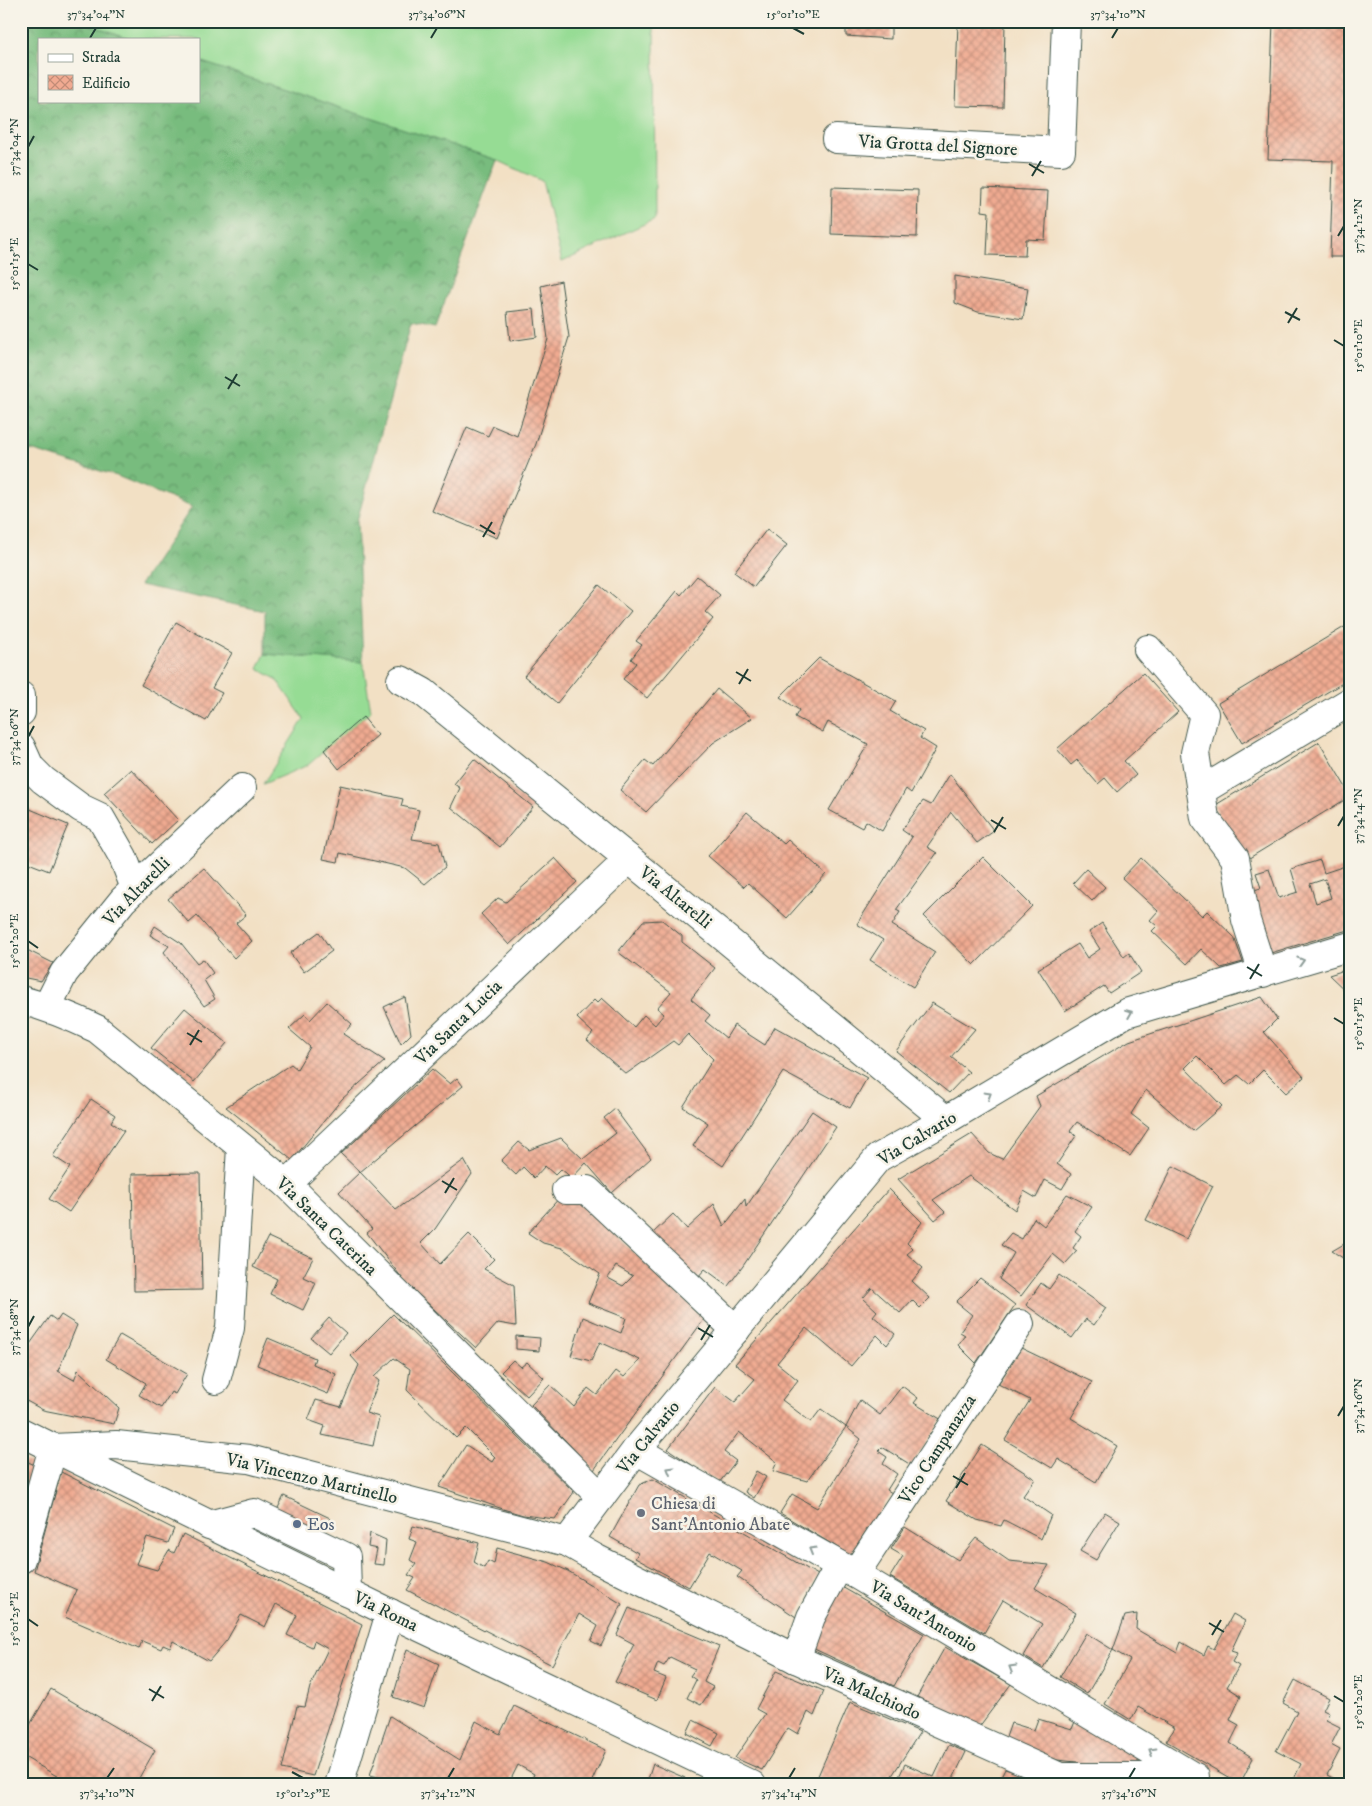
<svg xmlns="http://www.w3.org/2000/svg" width="1372" height="1806" font-family="'IM FELL DW Pica',serif">
<defs>
<pattern id="forest-crowns" width="20" height="18" patternUnits="userSpaceOnUse" patternTransform="scale(1.25)"><rect width="20" height="18" fill="#78bc7e"/><path d="M2 6a3 3 0 1 1 6 0M12 15a3 3 0 1 1 6 0" fill="none" stroke="#629a68"/></pattern>
<pattern id="building-cross-hatch" width="8" height="8" patternUnits="userSpaceOnUse" patternTransform="scale(1.25)"><rect width="8" height="8" fill="#f0aa91"/><path d="M0 0l8 8M0 8l8-8" fill="none" stroke="#c28c77"/></pattern>
</defs>
<rect width="100%" height="100%" fill="#f7f3e8"/>
<filter id="ink" filterUnits="userSpaceOnUse"><feTurbulence type="fractalNoise" baseFrequency=".02" numOctaves="2"/><feDisplacementMap in="SourceGraphic" scale="10" xChannelSelector="R" yChannelSelector="G"/><feConvolveMatrix kernelMatrix="1 2 1 2 8 2 1 2 1" color-interpolation-filters="sRGB"/></filter>
<filter id="wash" filterUnits="userSpaceOnUse"><feTurbulence type="fractalNoise" baseFrequency=".0096" numOctaves="4" result="noise"/><feDisplacementMap in="SourceGraphic" scale="20" xChannelSelector="R" yChannelSelector="G"/><feGaussianBlur stdDeviation="1.12" result="paint"/><feColorMatrix in="noise" values="0 0 0 0 0 0 0 0 0 0 0 0 0 0 0 0 0 1.4 0 .05"/><feComposite in="paint" operator="in"/></filter>
<g filter="url(#wash)">
<rect width="100%" height="100%" fill="#f2e0c4"/>
<g fill="#96dc94" stroke="#5a8c64">
<path d="M79,21H654L655,219L562,262L542,181L497,160L199,61V39H132Z"/>
<path d="M265,654L363,662L371,711L308,765L263,784L304,719L276,679L258,669Z"/>
</g>
<path fill="url(#forest-crowns)" stroke="#4c7c59" d="M21,21H79L132,39H39V101H199V61L497,160L435,328L411,323L357,521L363,662L265,654V611L140,585L192,507L117,476L31,450L21,461Z"/>
<g id="blocks">
<g fill="url(#building-cross-hatch)" fill-rule="evenodd">
<path d="M846,21H891V39L846,36Z"/>
<path d="M1273,21H1351V257H1330L1333,161L1268,159Z"/>
<path d="M958,22L1005,24L1003,107L955,106Z"/>
<path d="M832,187L918,190L917,237L831,234Z"/>
<path d="M983,188L1048,191L1045,240L1026,239L1025,256L987,255L989,212L982,211Z"/>
<path d="M955,276L1028,288L1023,319L978,312L955,303Z"/>
<path d="M561,281L569,337L536,444L497,538L432,511L467,427L488,436L493,426L517,436L548,339L541,286Z"/>
<path d="M534,309L537,337L510,341L507,312Z"/>
<path d="M767,529L787,545L754,587L734,572Z"/>
<path d="M697,576L720,595L705,612L713,619L647,698L623,679L636,663L631,659L642,645L636,641L677,591L681,595Z"/>
<path d="M599,585L631,611L557,703L524,676Z"/>
<path d="M176,622L232,653L212,688L222,693L206,721L141,685Z"/>
<path d="M1351,623V678L1242,743L1218,703Z"/>
<path d="M819,658L896,701L890,711L924,731L920,738L936,748L911,793L906,789L882,831L866,821L862,828L829,810L868,744L828,722L823,732L795,717L799,710L780,697Z"/>
<path d="M1143,673L1178,712L1124,761L1136,775L1117,792L1105,778L1098,784L1077,760L1071,765L1057,749Z"/>
<path d="M717,689L752,718L713,743L646,812L620,790L645,760L653,766Z"/>
<path d="M363,717L378,735L339,769L324,750Z"/>
<path d="M1319,742L1351,796L1246,860L1214,806Z"/>
<path d="M474,759L533,807L500,847L451,807L460,788L454,784Z"/>
<path d="M131,769L178,820L152,844L104,793Z"/>
<path d="M950,774L994,831L977,843L951,812L927,847L937,853L896,910L900,912L892,925L935,952L913,987L870,960L883,940L857,924L912,837L902,830L923,801L931,805Z"/>
<path d="M340,785L403,799L401,806L419,810L412,839L439,843L445,867L425,884L405,868L340,853L338,862L323,859Z"/>
<path d="M23,806L68,825L49,871L26,862L21,874V810Z"/>
<path d="M747,812L784,844L788,840L826,874L787,918L748,883L744,887L708,856Z"/>
<path d="M983,857L1032,906L974,965L924,916Z"/>
<path d="M555,858L577,882L509,945L481,914L498,898L506,902Z"/>
<path d="M1141,858L1202,916L1207,911L1234,937L1243,962L1221,968L1201,949L1187,964L1152,931L1157,926L1150,920L1158,911L1122,878Z"/>
<path d="M1320,860L1324,873L1351,864V929L1267,954L1247,892L1261,888L1256,873L1269,869L1279,898L1298,892L1291,869ZM1325,879L1331,898L1316,903L1310,884Z"/>
<path d="M204,868L246,915L236,923L252,941L234,958L197,916L189,923L168,899Z"/>
<path d="M1086,869L1105,887L1092,901L1073,883Z"/>
<path d="M662,920L682,936V942L715,968L691,999L710,1015L705,1021L726,1038L734,1025L765,1045L775,1027L867,1078L850,1108L783,1072L723,1166L693,1146L708,1123L683,1107L713,1059L688,1034L678,1045L673,1041L626,1074L587,1040L593,1033L577,1018L594,1000L597,1003L602,998L634,1027L644,1015L655,1025L664,1014L657,1008L671,992L618,952L643,921Z"/>
<path d="M1102,923L1124,957L1129,953L1141,972L1109,993L1104,986L1065,1011L1038,969L1078,944L1087,958L1100,949L1089,932Z"/>
<path d="M155,926L181,943L197,963L203,959L213,973L204,980L215,999L204,1006L164,952L169,946L150,935Z"/>
<path d="M319,932L332,951L304,972L290,953Z"/>
<path d="M21,947L53,963L41,981L21,977Z"/>
<path d="M1351,968V996L1329,975Z"/>
<path d="M405,997L411,1034L401,1044L384,1007Z"/>
<path d="M1262,997L1277,1019L1264,1032L1304,1077L1286,1093L1263,1070L1249,1084L1238,1075L1226,1085L1197,1056L1185,1068L1222,1106L1193,1131L1146,1090L1131,1114L1149,1128L1130,1156L1077,1122L1070,1131L1076,1136L1057,1164L1071,1174L1062,1189L1045,1180L1036,1198L1024,1191L1015,1210L969,1176L933,1200L945,1212L935,1220L898,1179L972,1134L989,1153L1002,1159L1040,1106L1036,1096L1129,1041Z"/>
<path d="M327,1002L352,1024L343,1034L385,1061L342,1099L292,1160L226,1107L291,1064L297,1069L310,1047L289,1029L305,1014L310,1020Z"/>
<path d="M932,1003L975,1029L951,1057L969,1072L949,1093L896,1051Z"/>
<path d="M185,1008L227,1043L194,1082L151,1048Z"/>
<path d="M432,1069L450,1084L457,1078L463,1086L360,1172L396,1210L464,1160L472,1174L435,1229L421,1243L440,1264L469,1234L494,1259L484,1269L514,1285L516,1326L498,1323L476,1348L406,1283L367,1233L372,1229L339,1192L360,1172L341,1154Z"/>
<path d="M91,1099L115,1115L111,1122L124,1131L69,1212L49,1199L70,1167L53,1156Z"/>
<path d="M615,1109L651,1158L612,1193L586,1163L572,1178L561,1169L555,1175L545,1166L534,1178L523,1167L516,1175L501,1161L519,1142L529,1150L561,1138L583,1159L616,1133L604,1118Z"/>
<path d="M812,1111L836,1127L743,1266L728,1286L705,1269L696,1279L652,1234L673,1214L687,1229L714,1204L724,1226L745,1199L746,1207Z"/>
<path d="M1173,1166L1213,1186L1186,1239L1146,1220Z"/>
<path d="M200,1173L202,1290L134,1291L132,1174Z"/>
<path d="M889,1189L922,1222L907,1243L913,1249L907,1254L923,1268L912,1281L930,1298L920,1308L912,1300L900,1313L872,1288L863,1298L877,1311L873,1316L895,1334L887,1345L877,1335L851,1366L806,1328L777,1363L798,1380L782,1400L811,1422L821,1409L846,1427L807,1481L773,1471L777,1462L739,1432L724,1452L736,1461L719,1483L668,1449L715,1387L735,1402L755,1379L735,1364Z"/>
<path d="M1067,1194L1092,1207L1075,1231L1081,1236L1073,1248L1077,1251L1065,1264L1053,1254L1021,1296L999,1279L1014,1253L1001,1245L1011,1233L1022,1239L1034,1218L1044,1226Z"/>
<path d="M561,1196L578,1200L705,1318L594,1470L531,1405L550,1385L574,1407L588,1388L597,1395L616,1371L624,1377L640,1360L600,1342L591,1361L571,1356L583,1317L621,1333L626,1318L588,1303L600,1274L562,1248L543,1243L528,1233ZM616,1266L633,1276L623,1286L608,1278Z"/>
<path d="M268,1237L313,1258L303,1277L316,1283L303,1310L270,1294L277,1279L253,1267Z"/>
<path d="M1351,1240V1256L1346,1260L1332,1251Z"/>
<path d="M1059,1275L1106,1308L1094,1325L1086,1319L1072,1338L1026,1305L1041,1283L1049,1289Z"/>
<path d="M980,1278L1015,1305L976,1363L958,1345L965,1335L960,1332L972,1315L956,1302Z"/>
<path d="M393,1314L574,1492L555,1519L523,1515L503,1509L439,1487L466,1445L492,1462L495,1457L466,1428L456,1438L407,1390L410,1369L394,1358L374,1377L379,1381L366,1413L379,1417L373,1446L322,1435L325,1426L308,1420L316,1400L341,1407L359,1365L351,1356Z"/>
<path d="M61,1315L77,1325L58,1371L74,1380L78,1370L119,1408L114,1424L43,1410L21,1398V1339L30,1344L50,1316L57,1321Z"/>
<path d="M329,1318L346,1333L329,1353L311,1338Z"/>
<path d="M120,1335L187,1374L175,1394L171,1392L161,1408L139,1395L146,1383L106,1359Z"/>
<path d="M516,1336L540,1338L539,1351L516,1349Z"/>
<path d="M268,1338L315,1358L313,1364L336,1374L328,1394L257,1365Z"/>
<path d="M1021,1348L1092,1382L1071,1418L1117,1446L1096,1482L1058,1459L1052,1468L1005,1440L1030,1400L998,1384Z"/>
<path d="M513,1360L521,1367L527,1362L544,1378L527,1396L501,1372Z"/>
<path d="M902,1386L918,1398L914,1403L942,1420L911,1465L882,1447L878,1451L887,1457L883,1464L897,1474L887,1490L892,1493L850,1555L780,1513L792,1494L817,1508L861,1439L846,1427L860,1400L880,1415Z"/>
<path d="M982,1445L1035,1479L1023,1496L1051,1515L1041,1539L1004,1520L1001,1526L977,1520L946,1501Z"/>
<path d="M21,1459L35,1465L21,1525Z"/>
<path d="M756,1471L766,1477L754,1498L745,1492Z"/>
<path d="M61,1472L174,1529L168,1543L147,1537L136,1564L157,1570L169,1550L174,1553L183,1534L362,1624L313,1776L282,1769L297,1706L305,1707L310,1687L328,1649L314,1641L312,1647L287,1635L297,1615L276,1604L265,1627L241,1615L227,1640L209,1661L173,1641L170,1648L163,1645L161,1649L142,1641L139,1649L65,1617L77,1590L34,1571Z"/>
<path d="M653,1479L818,1575L796,1617L737,1577L742,1571L710,1552L689,1587L635,1558L638,1553L610,1537L639,1485Z"/>
<path d="M284,1496L330,1518L314,1550L268,1528Z"/>
<path d="M1105,1512L1120,1521L1096,1560L1080,1551Z"/>
<path d="M413,1526L479,1543L474,1562L484,1568L488,1561L494,1564L497,1548L548,1562L568,1571L622,1604L601,1646L591,1641L598,1626L579,1614L552,1665L407,1590L415,1578L408,1575L416,1564L410,1560L417,1542L409,1539Z"/>
<path d="M905,1527L958,1560L976,1538L1009,1561L1049,1565L1035,1588L1076,1613L1043,1668L1023,1656L1042,1624L1003,1600L984,1633L890,1577L903,1556L891,1549Z"/>
<path d="M370,1533L386,1540L384,1565L374,1564L377,1549L368,1547Z"/>
<path d="M840,1586L924,1634L894,1686L810,1647Z"/>
<path d="M629,1608L719,1646L704,1682L713,1687L701,1705L687,1698L696,1680L690,1676L695,1669L670,1657L664,1666L658,1663L654,1673L666,1678L657,1700L615,1682L634,1644L617,1635Z"/>
<path d="M1137,1614L1136,1629L1177,1653L1181,1642L1204,1655L1208,1646L1214,1649L1233,1614L1245,1621L1231,1651L1237,1653L1232,1662L1239,1666L1227,1687L1241,1696L1230,1720L1239,1725L1230,1743L1253,1758L1240,1784L1166,1741L1175,1728L1138,1707L1131,1720L1105,1704L1130,1660L1113,1650L1125,1616Z"/>
<path d="M1086,1633L1113,1650L1087,1694L1060,1677Z"/>
<path d="M945,1647L1011,1684L979,1727L917,1697Z"/>
<path d="M407,1649L439,1664L424,1708L393,1697Z"/>
<path d="M776,1671L824,1691L814,1716L808,1712L798,1734L788,1728L762,1770L735,1758L765,1714L756,1709Z"/>
<path d="M1295,1680L1329,1698L1323,1710L1329,1713L1326,1720L1340,1727L1331,1745L1340,1750L1327,1775L1346,1785H1291L1301,1764L1276,1751L1297,1711L1283,1703Z"/>
<path d="M51,1689L155,1750L135,1785H72L21,1755V1740Z"/>
<path d="M850,1702L920,1732L886,1785H814Z"/>
<path d="M514,1706L606,1750L590,1785H529L534,1774L518,1765L508,1785H413L370,1775L390,1716L460,1760L476,1721L500,1734Z"/>
<path d="M1038,1719L1072,1729L1076,1719L1140,1755L1136,1768L1047,1759L1005,1740L1011,1723L1034,1730Z"/>
<path d="M693,1720L719,1733L712,1746L687,1733Z"/>
<path d="M949,1745L966,1752L950,1785H895L905,1764L934,1777Z"/>
<path d="M653,1764L685,1778L683,1785H646Z"/>
<path d="M1005,1769L1051,1784V1785H997Z"/>
</g>
</g>
</g>
<g filter="url(#ink)">
<use href="#blocks" fill-opacity="0" stroke="#3f554a" stroke-width="1"/>
<g fill="none" stroke-linecap="round" stroke-linejoin="round">
<defs>
<g id="minor">
<path d="M836,139L1061,151L1066,21"/>
<path d="M1148,649L1204,714L1195,753L1205,818L1235,858L1246,920L1263,973"/>
<path d="M401,680L423,692L629,859L946,1120"/>
<path d="M21,696V712"/>
<path d="M21,747L30,767L43,780L81,808L100,817L123,857L135,888"/>
<path d="M1201,791L1351,701"/>
<path d="M21,1000C48,1007 72,1017 97,1029L287,1184L601,1497"/>
<path d="M47,1007L64,973L123,900L242,788"/>
<path d="M287,1184L629,859"/>
<path d="M566,1190H587L736,1330"/>
<path d="M216,1380L230,1328L241,1147"/>
<path d="M21,1432L390,1613L752,1785"/>
<path d="M636,1450L855,1574L1194,1777"/>
<path d="M209,1525L254,1513L346,1557L347,1592"/>
<path d="M567,1542L636,1450L878,1158L946,1120L1126,1013L1351,946"/>
<path d="M21,1559L53,1448L116,1445L249,1459L567,1542L597,1559L796,1659L1060,1777H1195"/>
<path d="M855,1574L1020,1324"/>
<path d="M796,1659L811,1617L839,1566"/>
<path d="M339,1785L390,1613"/>
</g>
</defs>
<use href="#minor" stroke="#3f554a" stroke-width="30"/>
<use href="#minor" stroke="#fff" stroke-width="28"/>
</g>
<defs><path id="oneway-chevron" d="M-2-3.5L2.5 0L-2 3.5" fill="none" stroke-width="1.6" stroke-linecap="round" stroke-linejoin="round" transform="scale(1.25)"/></defs>
<g stroke="#8f9e9a">
<use href="#oneway-chevron" transform="translate(1301 961) rotate(-17)"/>
<use href="#oneway-chevron" transform="translate(1129 1013) rotate(-22)"/>
<use href="#oneway-chevron" transform="translate(988 1095) rotate(-31)"/>
<use href="#oneway-chevron" transform="translate(670 1470) rotate(-150)"/>
<use href="#oneway-chevron" transform="translate(812 1550) rotate(-150)"/>
<use href="#oneway-chevron" transform="translate(1012 1668) rotate(-149)"/>
<use href="#oneway-chevron" transform="translate(1152 1751) rotate(-149)"/>
</g>
</g>
<path fill="none" stroke="#1f3d34" stroke-width="2" d="M793,28L804,34M90,38L96,28M431,38L437,28M1112,38L1118,28M28,147L34,136M1029,164L1044,173M1032,176L1041,161M1338,236L1344,226M28,264L38,270M1285,312L1300,320M1288,323L1297,308M1334,340L1344,346M225,377L240,386M228,389L237,374M480,525L495,534M483,537L492,522M736,672L751,681M739,684L748,669M28,737L34,726M991,820L1006,829M1338,826L1344,816M994,832L1003,817M28,941L38,948M1247,967L1262,976M1250,979L1259,964M1334,1018L1344,1024M187,1033L202,1042M190,1045L199,1030M442,1181L457,1190M445,1193L454,1178M28,1327L34,1316M698,1328L713,1337M701,1340L710,1325M1338,1416L1344,1406M953,1476L968,1485M956,1488L965,1473M28,1619L38,1626M1209,1623L1224,1632M1212,1635L1221,1620M149,1689L164,1698M1334,1696L1344,1702M152,1701L161,1686M292,1772L303,1778M107,1778L114,1768M448,1778L454,1768M789,1778L795,1768M1129,1778L1135,1768"/>
<circle fill="#6b7280" stroke="#f7f3e8" stroke-width="2" cx="641" cy="1513" r="5"/>
<circle fill="#5c6f8a" stroke="#f7f3e8" stroke-width="2" cx="297" cy="1524" r="5"/>
<g text-anchor="middle" stroke-width="5" stroke-linejoin="round" paint-order="stroke">
<g font-size="18" fill="#1f3d34" stroke="#f7f3e8">
<text transform="translate(938 145) rotate(3)" y="6">Via Grotta del Signore</text>
<text transform="translate(136 891) rotate(-46)" y="6">Via Altarelli</text>
<text transform="translate(676 897) rotate(39)" y="6">Via Altarelli</text>
<text transform="translate(458 1022) rotate(-44)" y="6">Via Santa Lucia</text>
<text transform="translate(917 1138) rotate(-31)" y="6">Via Calvario</text>
<text transform="translate(327 1226) rotate(44)" y="6">Via Santa Caterina</text>
<text transform="translate(648 1437) rotate(-51)" y="6">Via Calvario</text>
<text transform="translate(937 1449) rotate(-57)" y="6">Vico Campanazza</text>
<text transform="translate(312 1478) rotate(13)" y="6">Via Vincenzo Martinello</text>
<text transform="translate(386 1611) rotate(26)" y="6">Via Roma</text>
<text transform="translate(924 1616) rotate(31)" y="6">Via Sant'Antonio</text>
<text transform="translate(872 1693) rotate(24)" y="6">Via Malchiodo</text>
</g>
<g font-size="18" fill="#5b616d" stroke="#f7f3e8" text-anchor="start">
<text x="651" y="1509">Chiesa di<tspan x="651" dy="21">Sant'Antonio Abate</tspan></text>
</g>
<g font-size="18" fill="#4e5e75" stroke="#f7f3e8" text-anchor="start">
<text x="307" y="1530">Eos</text>
</g>
</g>
<rect width="1372" height="1806" fill="none" stroke="#f7f3e8" stroke-width="55"/>
<rect x="38" y="38" width="162" height="65" fill="#f7f3e8" stroke="#a1aaa0"/>
<rect x="48" y="54" width="25" height="8" fill="#ffffff" stroke="#a1aaa0"/>
<text x="82" y="62" font-size="15" fill="#1f3d34">Strada</text>
<rect x="48" y="75" width="25" height="15" fill="url(#building-cross-hatch)" stroke="#a1aaa0"/>
<text x="82" y="88" font-size="15" fill="#1f3d34">Edificio</text>
<rect x="28" y="28" width="1316" height="1750" fill="none" stroke="#1f3d34" stroke-width="2"/>
<g font-size="12" text-anchor="middle" fill="#1f3d34">
<text x="96" y="18">37°34'04"N</text>
<text x="437" y="18">37°34'06"N</text>
<text x="793" y="18">15°01'10"E</text>
<text x="1118" y="18">37°34'10"N</text>
<text transform="translate(14 147) rotate(-90)" y="4">37°34'04"N</text>
<text transform="translate(1358 226) rotate(-90)" y="4">37°34'12"N</text>
<text transform="translate(14 264) rotate(-90)" y="4">15°01'15"E</text>
<text transform="translate(1358 346) rotate(-90)" y="4">15°01'10"E</text>
<text transform="translate(14 737) rotate(-90)" y="4">37°34'06"N</text>
<text transform="translate(1358 816) rotate(-90)" y="4">37°34'14"N</text>
<text transform="translate(14 941) rotate(-90)" y="4">15°01'20"E</text>
<text transform="translate(1358 1024) rotate(-90)" y="4">15°01'15"E</text>
<text transform="translate(14 1327) rotate(-90)" y="4">37°34'08"N</text>
<text transform="translate(1358 1406) rotate(-90)" y="4">37°34'16"N</text>
<text transform="translate(14 1619) rotate(-90)" y="4">15°01'25"E</text>
<text transform="translate(1358 1702) rotate(-90)" y="4">15°01'20"E</text>
<text x="107" y="1797">37°34'10"N</text>
<text x="303" y="1797">15°01'25"E</text>
<text x="448" y="1797">37°34'12"N</text>
<text x="789" y="1797">37°34'14"N</text>
<text x="1129" y="1797">37°34'16"N</text>
</g>
</svg>
